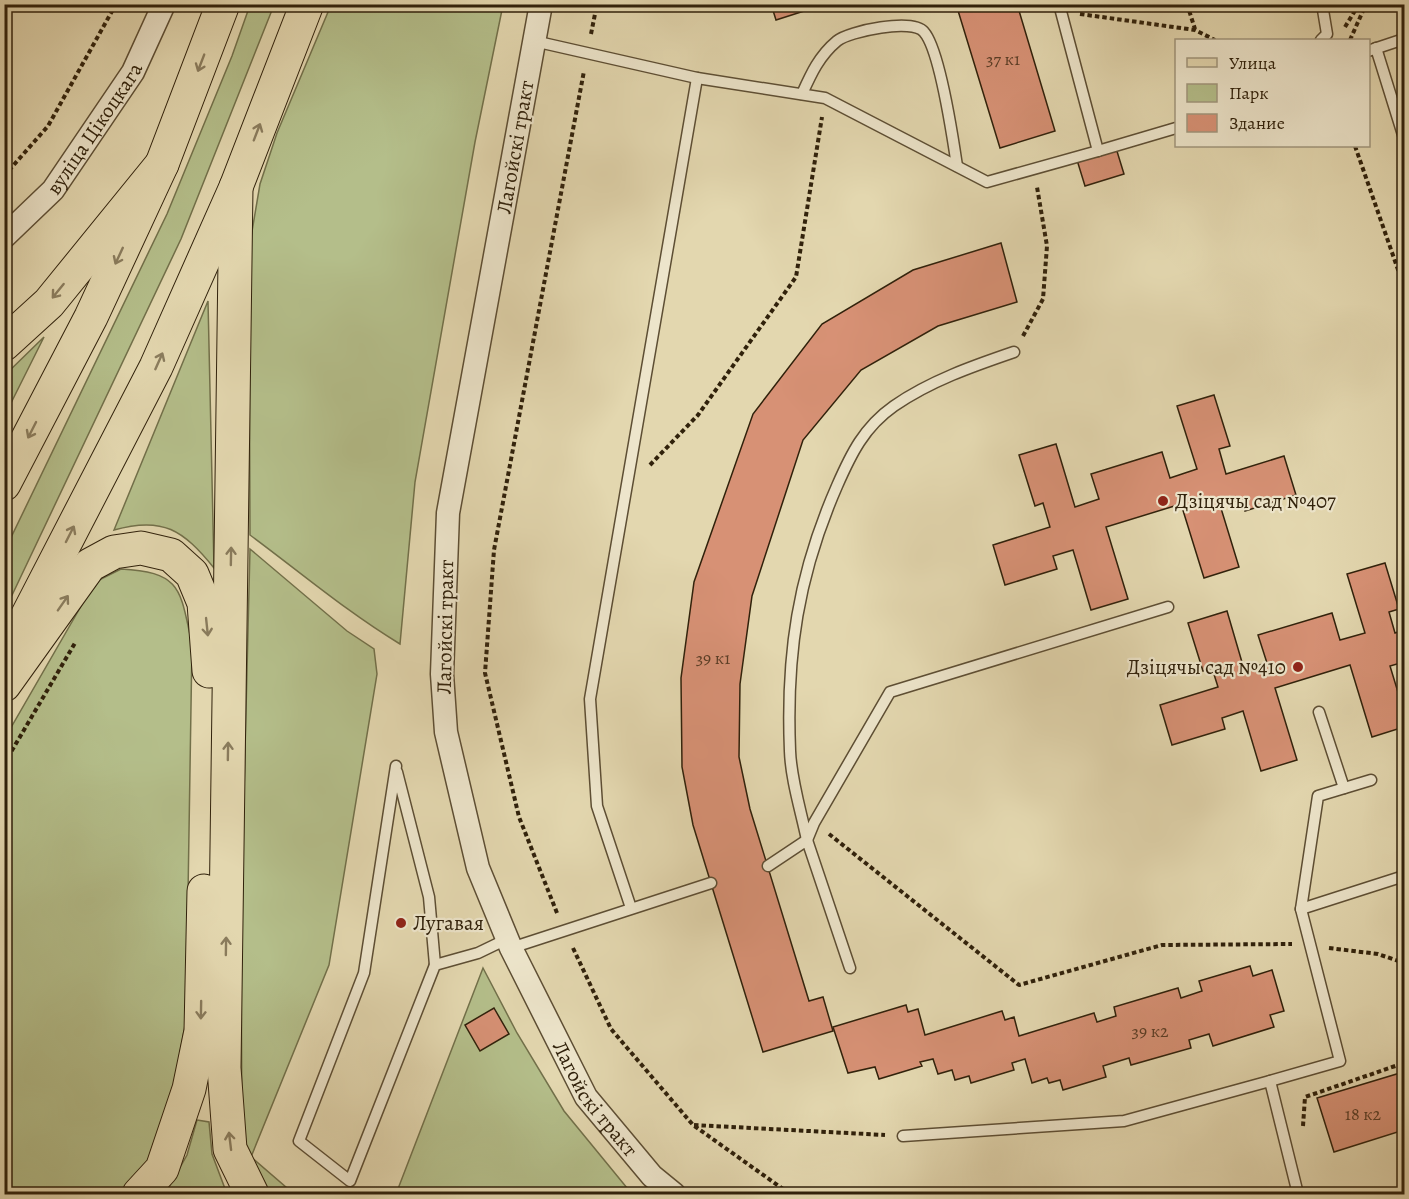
<svg xmlns="http://www.w3.org/2000/svg" width="1409" height="1199" font-family="Alegreya,serif">
<rect width="100%" height="100%" fill="#e3d7af"/>
<filter id="stains"><feTurbulence type="fractalNoise" baseFrequency=".00333" numOctaves="4"/><feColorMatrix values="0 0 0 0 .2 0 0 0 0 .09 0 0 0 0 .02 0 0 0 .5 -.17"/></filter>
<radialGradient id="worn" r=".72"><stop offset=".6" stop-color="#630" stop-opacity="0"/><stop offset="1" stop-color="#630" stop-opacity=".3"/></radialGradient>
<g fill="#b4be8a" stroke="#72704a" stroke-width="1.5">
<path d="M250,5H274L181,239L5,610V550L167,214L232,56Z"/>
<path d="M331,5H503L475,142L415,482L400,644C347,612 300,572 250,535L249,249L260,184L277,133Z"/>
<path d="M208,301L214,568C183,530 163,516 114,530Z"/>
<path d="M44,337L5,415V375Z"/>
<path d="M250,549L347,631L374,649L377,674L329,965L251,1157L294,1194H258L242,1154L241,914Z"/>
<path d="M121,569C183,572 180,591 192,644L186,1020L170,1107L143,1172L120,1194H5V738L95,582Z"/>
<path d="M483,968L517,1033L564,1111L632,1194H396Z"/>
<path d="M197,1120L209,1122L212,1154L227,1194H165L187,1155Z"/>
</g>
<g fill="#d79175" stroke="#30210b" stroke-width="1.5">
<path d="M771,4H826L776,20Z"/>
<path d="M956,4H1017L1055,131L1000,148Z"/>
<path d="M1116,148L1124,174L1085,186L1077,160Z"/>
<path d="M1001,243L1017,302L938,326L861,370L803,440L752,596L740,684L739,757L750,809L809,1001L823,997L833,1031L763,1052L693,825L682,767L681,678L694,582L753,414L822,324L913,270Z"/>
<path d="M1214,395L1230,446L1219,449L1226,474L1284,456L1296,495L1245,511L1242,499L1220,505L1239,567L1204,578L1181,504L1106,527L1128,599L1091,610L1073,550L1053,556L1057,569L1005,585L993,545L1050,527L1043,503L1035,506L1019,455L1056,444L1075,507L1099,499L1091,474L1162,452L1170,478L1197,469L1177,406Z"/>
<path d="M1385,563L1399,609L1389,612L1395,633L1404,630V662L1390,666L1404,712V727L1372,737L1350,665L1275,688L1297,760L1261,771L1243,711L1222,718L1225,729L1172,745L1160,705L1218,687L1212,668L1203,671L1188,623L1227,611L1244,669L1267,663L1258,635L1332,613L1340,640L1365,633L1347,574Z"/>
<path d="M1250,966L1253,976L1272,970L1284,1011L1270,1015L1274,1027L1213,1046L1209,1034L1189,1040L1191,1048L1131,1065L1129,1058L1103,1066L1106,1077L1063,1090L1060,1080L1049,1083L1047,1078L1032,1083L1025,1059L1012,1063L1014,1070L971,1083L969,1076L955,1080L952,1070L938,1074L933,1059L920,1062L922,1066L879,1079L875,1067L848,1073L833,1027L906,1005L908,1012L918,1009L925,1035L1002,1011L1005,1020L1014,1017L1019,1036L1094,1013L1097,1022L1116,1016L1114,1007L1178,988L1181,998L1202,991L1199,981Z"/>
<path d="M494,1008L509,1034L480,1051L465,1025Z"/>
<path d="M1400,1073L1404,1087V1130L1334,1152L1317,1098Z"/>
</g>
<g fill="none" stroke-linecap="round" stroke-linejoin="round">
<defs>
<g id="service">
<path d="M1321,40L1327,34L1322,4"/>
<path d="M534,41L697,78L825,98L987,182L1098,151L1059,4"/>
<path d="M1376,48L1404,138"/>
<path d="M1368,51L1404,39"/>
<path d="M802,94C811,74 819,56 837,41C849,31 913,18 924,32C940,50 953,139 957,166"/>
<path d="M1098,151L1176,128"/>
<path d="M1014,352C973,366 930,381 894,406C864,427 851,454 837,486C798,575 786,654 790,751C791,780 801,811 807,840L814,823L890,692L1168,607"/>
<path d="M1319,712L1344,788"/>
<path d="M396,766L364,973L299,1141L350,1181L435,965L478,953L507,939"/>
<path d="M397,772L429,897L435,965"/>
<path d="M768,866L807,840L850,968"/>
<path d="M631,908L597,806L590,699L697,78"/>
<path d="M1301,909L1404,876"/>
<path d="M511,948L711,883"/>
<path d="M1270,1081L1340,1061L1301,909L1318,796L1371,780"/>
<path d="M903,1136L1124,1121L1270,1081L1298,1194"/>
</g>
<g id="minor">
<path id="s1" d="M541,4L448,513L442,674L446,732L478,868L511,948L586,1097L652,1176L674,1194"/>
<path id="s2" d="M4,237L53,190L133,72L164,4"/>
</g>
<g id="primary">
<path d="M4,484L91,317L162,164L223,4"/>
<path d="M4,661L156,367L236,187L307,4"/>
</g>
<g id="trunk">
<path d="M236,187L224,1068L230,1149L252,1194"/>
<path d="M4,344L49,303L162,164"/>
<path d="M4,685L90,565L114,552L141,548L171,555L192,574L204,603L209,671"/>
<path d="M139,1194L162,1169L189,1089L201,1031L204,891"/>
</g>
</defs>
<use href="#service" stroke="#5d4e34" stroke-width="13"/>
<use href="#minor" stroke="#5d4e34" stroke-width="25"/>
<use href="#primary" stroke="#30210b" stroke-width="35"/>
<use href="#trunk" stroke="#30210b" stroke-width="35"/>
<g stroke="#30210b" stroke-width="4" stroke-dasharray="4.5 3" stroke-linecap="butt">
<path d="M1187,4L1195,29"/>
<path d="M1080,14L1195,30L1215,40"/>
<path d="M1345,27L1359,4"/>
<path d="M591,34L597,4"/>
<path d="M1350,40L1366,4"/>
<path d="M1355,146L1404,287"/>
<path d="M4,176L48,126L116,4"/>
<path d="M1023,336L1043,299L1047,246L1037,187"/>
<path d="M650,465L698,415L796,277L822,117"/>
<path d="M4,764L75,643"/>
<path d="M829,834L1019,985L1162,945L1292,944"/>
<path d="M557,913L519,817L485,673L494,550L584,71"/>
<path d="M573,948L611,1029L693,1125L790,1194"/>
<path d="M1329,948L1378,954L1404,963"/>
<path d="M694,1125L885,1135"/>
<path d="M1303,1126L1305,1097L1404,1063"/>
</g>
<use href="#service" stroke="#ede5cb" stroke-width="10"/>
<use href="#minor" stroke="#ede5cb" stroke-width="22"/>
<use href="#primary" stroke="#e3d7af" stroke-width="33"/>
<use href="#trunk" stroke="#e3d7af" stroke-width="33"/>
</g>
<defs><path id="oneway-shaft" d="M-6 0H5M1.5-3L5.5 0L1.5 3" fill="none" stroke-width="1.6" stroke-linecap="round" stroke-linejoin="round" transform="scale(1.5)"/></defs>
<g stroke="#8a7c5d">
<use href="#oneway-shaft" transform="translate(201 63) rotate(111)"/>
<use href="#oneway-shaft" transform="translate(257 132) rotate(-69)"/>
<use href="#oneway-shaft" transform="translate(119 256) rotate(115)"/>
<use href="#oneway-shaft" transform="translate(58 291) rotate(129)"/>
<use href="#oneway-shaft" transform="translate(159 361) rotate(-66)"/>
<use href="#oneway-shaft" transform="translate(32 430) rotate(117)"/>
<use href="#oneway-shaft" transform="translate(70 534) rotate(-63)"/>
<use href="#oneway-shaft" transform="translate(231 556) rotate(-89)"/>
<use href="#oneway-shaft" transform="translate(63 603) rotate(-55)"/>
<use href="#oneway-shaft" transform="translate(207 627) rotate(84)"/>
<use href="#oneway-shaft" transform="translate(228 751) rotate(-89)"/>
<use href="#oneway-shaft" transform="translate(226 946) rotate(-89)"/>
<use href="#oneway-shaft" transform="translate(201 1010) rotate(91)"/>
<use href="#oneway-shaft" transform="translate(230 1141) rotate(-97)"/>
</g>
<g fill="#8f2418" stroke="#ede5cb" stroke-width="2">
<circle cx="1163" cy="501" r="6"/>
<circle cx="1298" cy="667" r="6"/>
<circle cx="401" cy="923" r="6"/>
</g>
<g text-anchor="middle" stroke-width="4.5" stroke-linejoin="round" paint-order="stroke">
<g font-size="18" fill="#5a3d26">
<text x="1003" y="65">37 к1</text>
<text x="713" y="664">39 к1</text>
<text x="1150" y="1037">39 к2</text>
<text x="1363" y="1120">18 к2</text>
</g>
<g font-size="21" fill="#30210b" stroke="#ede5cb">
<text dy="7" stroke="none"><textPath href="#s2" startOffset="142">вуліца Цікоцкага</textPath></text>
<text transform="translate(515 147) rotate(-80)" y="7">Лагойскі тракт</text>
<text transform="translate(445 627) rotate(-89)" y="7">Лагойскі тракт</text>
<text dy="7" stroke="none"><textPath href="#s1" startOffset="1136">Лагойскі тракт</textPath></text>
</g>
<g font-size="21" fill="#30210b" stroke="#ede5cb" text-anchor="start">
<text x="1175" y="508">Дзіцячы сад №407</text>
<text x="1286" y="674" text-anchor="end">Дзіцячы сад №410</text>
<text x="413" y="930">Лугавая</text>
</g>
</g>
<rect width="1409" height="1199" fill="none" stroke="#e3d7af" stroke-width="24"/>
<rect x="6" y="6" width="1397" height="1187" fill="none" stroke="#30210b" stroke-width="3"/>
<rect x="12" y="12" width="1385" height="1175" fill="none" stroke="#30210b" stroke-width="1.5"/>
<rect x="1175" y="39" width="195" height="108" fill="#ede5cb" stroke="#a1977e" stroke-width="1.5"/>
<rect x="1187" y="58" width="30" height="9" fill="#e3d7af" stroke="#a1977e" stroke-width="1.5"/>
<text x="1229" y="69" font-size="18" fill="#30210b">Улица</text>
<rect x="1187" y="84" width="30" height="18" fill="#b4be8a" stroke="#a1977e" stroke-width="1.5"/>
<text x="1229" y="99" font-size="18" fill="#30210b">Парк</text>
<rect x="1187" y="114" width="30" height="18" fill="#d79175" stroke="#a1977e" stroke-width="1.5"/>
<text x="1229" y="129" font-size="18" fill="#30210b">Здание</text>
<rect width="100%" height="100%" filter="url(#stains)"/>
<rect width="100%" height="100%" fill="url(#worn)"/>
</svg>
